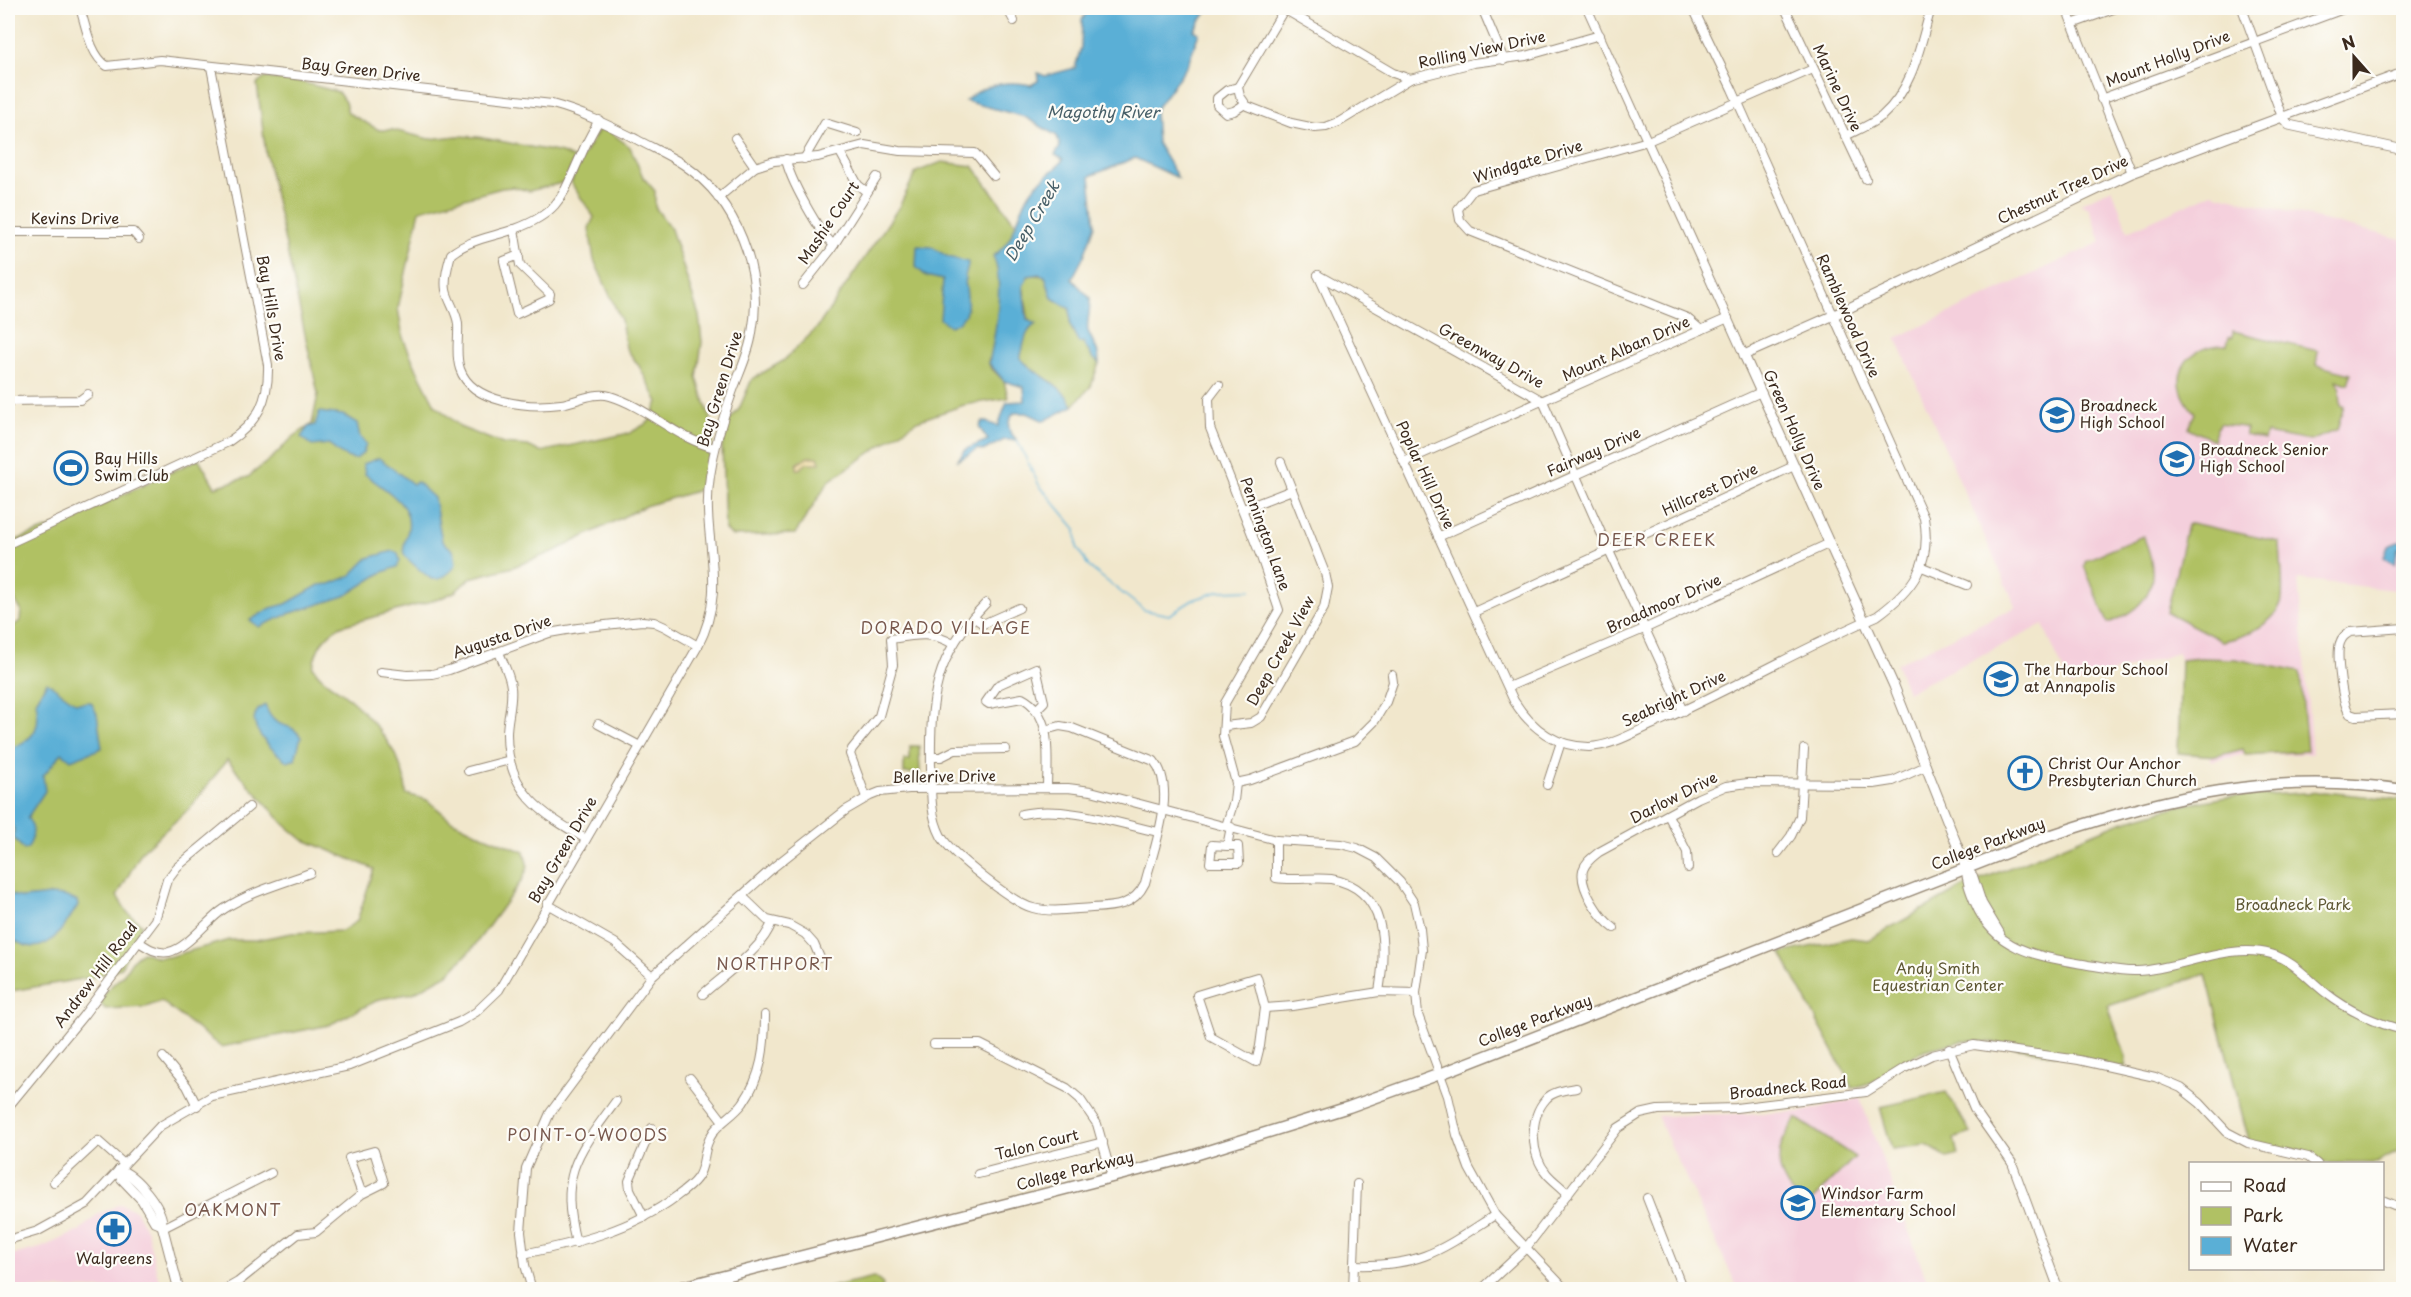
<svg xmlns="http://www.w3.org/2000/svg" width="2411" height="1297" font-family="'Playpen Sans',sans-serif">
<rect width="100%" height="100%" fill="#fdfcf7"/>
<filter id="ink" filterUnits="userSpaceOnUse"><feTurbulence type="fractalNoise" baseFrequency=".0167" numOctaves="2"/><feDisplacementMap in="SourceGraphic" scale="12" xChannelSelector="R" yChannelSelector="G"/><feConvolveMatrix kernelMatrix="1 2 1 2 8 2 1 2 1" color-interpolation-filters="sRGB"/></filter>
<filter id="wash" filterUnits="userSpaceOnUse"><feTurbulence type="fractalNoise" baseFrequency=".008" numOctaves="4" result="noise"/><feDisplacementMap in="SourceGraphic" scale="24" xChannelSelector="R" yChannelSelector="G"/><feGaussianBlur stdDeviation="1.35" result="paint"/><feColorMatrix in="noise" values="0 0 0 0 0 0 0 0 0 0 0 0 0 0 0 0 0 1.4 0 .05"/><feComposite in="paint" operator="in"/></filter>
<g filter="url(#wash)">
<rect width="100%" height="100%" fill="#f1e7cc"/>
<g fill="#f4cfdc">
<path d="M2112,188L2128,231L2212,193L2401,239L2404,246L2403,591L2298,579L2312,754L2243,755L2211,761L2178,653L2070,686L2043,625L1907,692L1896,664L2016,607L1896,338L2101,242L2089,208L2080,204Z"/>
<path d="M1860,1098L1930,1289H1738L1657,1116L1802,1112Z"/>
<path d="M120,1204L135,1210L147,1231L161,1289H8V1256L40,1248L79,1231L97,1215Z"/>
</g>
<g fill="#b0c164" stroke="#767641" stroke-width="1.5">
<path d="M265,78L297,81L338,92L345,102L348,113L379,130H393L429,139L458,136L478,137L562,153L574,159L566,182L529,191L513,187L502,188L420,210L398,308L403,338L417,370L435,405L462,428L503,444L528,446L540,452L630,433L649,422L658,402L639,366L626,348L621,320L594,260L589,228L594,217L571,183L581,159L600,128L610,132L630,147L643,177L655,191V207L671,229L699,316L702,342L697,378L714,430L711,453L700,490L645,506L555,551L513,567L470,578L456,591L439,599L341,626C324,635 316,648 313,667C321,680 332,685 344,694C372,718 406,756 406,794L427,800L451,820L484,836L524,852L528,867L522,880L472,949L448,974L413,993L380,999L329,1025L221,1047L161,1001L146,1007L105,1009L101,1004C104,989 111,987 121,977C129,968 131,957 143,952L157,957H168L229,940H256L292,933L342,931L357,921L374,869L302,839L284,824L227,760L190,808L142,851L117,896L127,912L142,925L121,968L93,977L11,991L8,990V630L20,621L21,610L8,590V543L61,524L199,459L215,487L248,477L274,456L293,437L312,424L318,394L266,154L257,84Z"/>
<path d="M942,162L973,166L1020,230L999,300L993,354L988,361L990,367L1004,381L1008,398L964,405L917,421L829,481L795,534L732,536L725,530L722,446L728,422L739,409L752,379L783,361L817,328L899,207L916,172Z"/>
<path d="M1033,275L1045,276L1052,298L1070,309V325L1079,343L1083,342L1092,357L1099,363L1091,386L1073,406C1062,383 1036,376 1020,358L1024,338L1030,328L1023,285L1028,276Z"/>
<path d="M2233,331L2318,351L2316,365L2351,374L2348,384L2336,380L2340,389L2341,406H2344L2337,430L2310,441L2266,433L2264,440L2245,435L2247,428L2219,423L2213,440L2188,428L2195,413C2164,380 2184,344 2227,345L2229,337H2233Z"/>
<path d="M2191,523L2280,542C2280,556 2285,592 2281,604C2273,625 2242,638 2222,641L2167,612L2187,525Z"/>
<path d="M2143,536C2162,578 2152,607 2108,623L2084,566L2086,560Z"/>
<path d="M2200,658L2236,659L2300,672L2307,751L2245,755L2243,749L2217,756L2178,753L2181,660Z"/>
<path d="M910,746H919L920,773H904V760H910Z"/>
<path d="M2324,792L2403,800V1149L2377,1163H2323L2304,1152L2249,1141L2206,974L2108,1006L2126,1057L2125,1068L1989,1042L1962,1041L1924,1050L1872,1082L1853,1088L1781,953L1851,938L1868,940L1965,886L2121,822L2178,806L2226,797Z"/>
<path d="M1946,1092L1971,1133L1954,1139L1958,1155L1948,1158L1927,1145L1892,1149L1880,1107Z"/>
<path d="M1796,1118L1855,1157L1807,1205C1786,1192 1773,1168 1782,1143C1786,1134 1791,1127 1796,1118Z"/>
<path d="M874,1277L883,1284L882,1289H821Z"/>
<path d="M1964,1279L1984,1289H1948Z"/>
</g>
<path fill="#eeda9e" stroke="#94825e" stroke-width="1.5" d="M808,457H818L820,463H807L800,469H797V464Z"/>
<g fill="#5aafd6" stroke="#4a6c7a" stroke-width="1.5">
<path d="M1089,8H1209L1194,30L1199,33L1187,66L1155,110L1157,143L1178,178L1135,158L1090,176L1095,225L1084,256L1072,279L1090,298C1091,308 1086,325 1088,331C1093,344 1099,348 1099,363L1092,357L1083,342L1079,343L1070,325V309L1052,298L1045,276L1039,274L1028,276L1023,286L1027,320L1036,324C1023,332 1025,345 1020,358C1036,376 1062,383 1073,406L1044,421L1027,413H1014C1005,424 1008,431 1017,440H1004L983,451L978,449L957,461L966,449L988,440L979,427L983,421L998,426L1007,402L1025,401L1024,387L1004,381L989,363C995,336 1005,280 993,256C1016,241 1016,215 1030,193C1037,182 1050,173 1060,164L1063,159L1055,155L1060,147L1057,136L1025,117L965,101C984,84 1006,80 1031,85L1038,81V73L1045,76L1075,68L1081,47L1082,20Z"/>
<path d="M917,246L932,247L948,257L968,262C969,269 964,273 965,280C967,298 974,318 950,326L940,319L943,280L926,276L916,267Z"/>
<path d="M319,412L343,415L357,423L360,437L366,444L363,453L356,459C346,459 335,451 329,444L312,446L301,437L308,427L315,425Z"/>
<path d="M379,458L413,484L417,482L434,498L442,541L453,550C458,565 457,567 446,575C440,579 439,580 431,579C426,575 407,560 404,554C400,542 416,529 404,508C395,494 378,485 365,474L363,464Z"/>
<path d="M2403,540V564L2400,548L2398,549L2394,564L2384,557L2388,546Z"/>
<path d="M393,551L398,553L400,561L397,567L381,573L345,596L288,614L259,627L250,620L271,608L286,604L319,585L330,584L350,576L368,558Z"/>
<path d="M47,682L76,703L91,702L97,714L102,748L71,760L62,753L43,776L45,791L27,818C36,826 33,839 28,848L24,850L13,837L14,829L8,818V753L11,752C14,746 16,746 22,743C40,733 39,719 36,701Z"/>
<path d="M265,705C276,734 288,718 301,737L295,759L288,762L285,760C271,749 237,719 265,705Z"/>
<path d="M8,894L23,898L50,895L64,896L77,901L78,905C62,932 41,965 8,935Z"/>
</g>
<g fill="none" stroke-linecap="round" stroke-linejoin="round">
<path stroke="#5aafd6" stroke-width="1.5" d="M1017,440L1039,485L1076,529L1077,547L1089,567L1144,610L1169,615L1193,600L1220,591L1251,590"/>
</g>
</g>
<g filter="url(#ink)">
<g fill="none" stroke-linecap="round" stroke-linejoin="round">
<defs>
<g id="minor">
<path d="M1007,8L1014,21"/>
<path d="M1285,8L1238,87L1240,96L1247,106L1291,123L1315,128L1326,127L1339,122L1410,79L1473,63L1526,56L1600,35"/>
<path d="M1482,8L1504,60"/>
<path d="M1587,8L1744,355"/>
<path d="M1785,8L1866,179"/>
<path d="M2066,8L2132,173"/>
<path d="M2242,8L2282,117L2404,72"/>
<path d="M1284,9L1393,73L1410,79"/>
<path d="M2072,24L2116,8"/>
<path d="M1238,87L1227,90L1217,98V105L1226,113L1234,111L1245,104"/>
<path d="M2101,99L2346,8"/>
<path d="M599,120C593,131 587,141 582,153C563,193 562,212 515,229C493,237 470,239 451,254C448,265 444,278 446,290C448,301 457,312 458,324C459,339 455,355 460,369C472,404 530,408 561,404C575,402 596,391 610,396C649,408 673,437 715,448"/>
<path d="M1845,136C1857,130 1871,125 1882,116C1913,89 1920,46 1931,8"/>
<path d="M735,138L755,167"/>
<path d="M840,152L858,185L867,192"/>
<path d="M786,159C789,178 819,233 834,245"/>
<path d="M804,159L825,123L857,133"/>
<path d="M718,198L755,167L774,161L818,157L864,145L900,151L975,153L994,176"/>
<path d="M514,229L520,265L550,294L549,299L517,314L504,261L519,255"/>
<path d="M8,232H133L139,239"/>
<path d="M1318,275L1514,701C1531,728 1556,747 1589,747C1613,746 1636,731 1658,722C1732,689 1802,648 1877,616C1913,590 1932,564 1924,518L1732,89L1693,8"/>
<path d="M1318,275L1543,401L1609,551L1683,711"/>
<path d="M803,285L830,251L877,177"/>
<path d="M1701,330L1687,318L1470,231L1460,220L1458,209L1473,190L1648,141L1813,69"/>
<path d="M1219,385L1209,398L1210,428L1261,557L1279,610L1225,703L1223,736L1236,783L1234,801L1226,826"/>
<path d="M8,401L80,400L88,394"/>
<path d="M1404,462L1728,318"/>
<path d="M1243,509L1292,490"/>
<path d="M1438,537L1761,392"/>
<path d="M8,544L228,442C258,422 269,401 268,365L211,67"/>
<path d="M1922,567L1967,585"/>
<path d="M986,603C934,656 930,698 931,769C931,792 930,815 941,836C951,854 1013,903 1033,908C1052,913 1073,909 1092,908C1115,907 1134,906 1145,883C1153,851 1178,789 1154,761L1072,728L1060,726L1045,730"/>
<path d="M1474,612L1794,466"/>
<path d="M973,617L983,624L1019,608"/>
<path d="M2404,628L2350,632C2345,635 2342,637 2340,643C2336,654 2342,705 2350,714L2356,716L2404,714"/>
<path d="M499,652C503,663 510,675 511,687C513,703 507,718 507,734C507,792 541,813 586,839"/>
<path d="M381,672L407,675L432,674L449,670L549,633L578,628L642,621L654,622L665,627L698,646"/>
<path d="M1508,687L1644,629L1830,543"/>
<path d="M1035,711L1044,702L1036,668L998,685L986,702L989,704L1022,698C1054,714 1047,759 1047,788"/>
<path d="M598,724L640,746"/>
<path d="M1225,726L1251,723L1261,717L1324,608L1328,587L1325,573L1281,462"/>
<path d="M931,757H941L955,750L1006,749"/>
<path d="M468,771L510,760"/>
<path d="M1236,783L1250,780L1355,741L1374,722L1386,702L1393,682L1392,675"/>
<path d="M1547,785L1561,742"/>
<path d="M866,797L850,754L852,749L879,716L893,665L891,639C915,635 932,631 953,644"/>
<path d="M1022,814C1064,805 1117,823 1158,832"/>
<path d="M1668,815L1687,852L1688,868"/>
<path d="M1276,840V878C1294,881 1313,877 1331,879C1389,889 1386,948 1379,992"/>
<path d="M1227,846H1238L1239,863H1210L1212,845L1227,846L1231,827"/>
<path d="M1778,853L1791,836L1800,817L1804,749"/>
<path d="M1966,868C1966,881 1970,891 1975,903C1995,952 2042,957 2088,965C2104,967 2121,972 2137,971C2181,969 2228,942 2271,954C2293,960 2309,980 2326,993C2347,1010 2377,1024 2404,1030"/>
<path d="M1966,868L1973,876L1982,903L2000,933"/>
<path d="M742,896L767,920L789,925L805,934L814,944L820,958"/>
<path d="M547,904L615,943L652,976"/>
<path d="M1614,928C1600,918 1579,888 1583,870C1586,861 1593,857 1599,852L1698,798L1726,786L1748,783L1874,784L1893,781L1926,766"/>
<path d="M139,942C148,948 157,954 169,952C188,948 207,920 224,909C250,892 281,884 310,873"/>
<path d="M1257,977L1265,1008L1260,1046L1256,1062L1211,1037L1197,995Z"/>
<path d="M703,994C724,975 763,949 772,922"/>
<path d="M1265,1008L1293,1006L1379,992L1416,993"/>
<path d="M934,1044H980L1067,1088L1080,1099L1097,1124L1112,1177"/>
<path d="M1949,1049L1974,1109L2012,1163L2059,1290"/>
<path d="M163,1057L187,1086L197,1106"/>
<path d="M690,1078L722,1120"/>
<path d="M8,1107L83,1016L155,920L167,880L177,867L249,807"/>
<path d="M978,1174L1103,1142"/>
<path d="M54,1182L98,1141L124,1164"/>
<path d="M1568,1194C1562,1187 1553,1181 1547,1174C1531,1155 1528,1119 1546,1099C1553,1091 1566,1090 1576,1088"/>
<path d="M1647,1198L1683,1290"/>
<path d="M2382,1200L2404,1209"/>
<path d="M644,1217L630,1189L629,1181L652,1128"/>
<path d="M163,1228L271,1173"/>
<path d="M8,1240L38,1231L87,1204L160,1126L212,1096L349,1066L459,1022L476,1012L499,990L698,646C730,585 700,537 710,476C714,448 722,420 732,393C739,373 749,354 752,333C764,270 737,201 684,165C669,155 652,148 636,139C608,125 582,112 552,104L160,60L107,66C90,55 86,26 80,8"/>
<path d="M576,1243C559,1174 576,1155 616,1101"/>
<path d="M523,1254C577,1243 632,1230 677,1196C684,1191 692,1185 697,1178C707,1164 701,1149 714,1131C723,1120 734,1115 743,1103C762,1076 765,1047 765,1015"/>
<path d="M1354,1265C1421,1267 1441,1250 1495,1215"/>
<path d="M224,1290L238,1282L298,1234L316,1232L362,1194L384,1183L374,1151L349,1158L362,1194"/>
<path d="M532,1290L525,1265L521,1232L526,1168L550,1113L652,976L775,866L846,810L870,796L880,792L909,789L1068,788L1091,791L1276,840L1341,844L1357,848L1376,858L1400,882L1414,903L1420,929L1422,950L1416,993L1418,1015L1448,1096L1457,1135L1469,1168L1495,1215L1566,1290"/>
<path d="M1353,1290L1357,1184"/>
<path d="M1481,1290L1526,1248L1618,1128L1640,1114L1658,1110L1736,1108L1866,1092L1903,1069L1932,1055L1974,1045L2079,1060L2155,1077L2181,1088L2200,1103L2227,1132L2248,1143L2308,1157L2317,1164"/>
</g>
<g id="tertiary">
<path d="M1966,868L1894,686L1744,355L1832,316L2132,173L2282,117L2289,125L2404,150"/>
<path d="M119,1170C135,1174 163,1208 162,1225L179,1290"/>
<path d="M119,1170L121,1178L142,1200L155,1222L162,1225"/>
</g>
<path id="secondary" d="M670,1290L1182,1159L1349,1107L1440,1074L2049,836C2170,795 2275,771 2404,790"/>
</defs>
<use href="#minor" stroke="#968875" stroke-width="10"/>
<use href="#tertiary" stroke="#968875" stroke-width="11"/>
<use href="#secondary" stroke="#968875" stroke-width="13"/>
<use href="#minor" stroke="#fff" stroke-width="8"/>
<use href="#tertiary" stroke="#fff" stroke-width="9"/>
<use href="#secondary" stroke="#fff" stroke-width="10"/>
</g>
</g>
<defs>
<symbol id="school-ring" viewBox="-11 -11 22 22"><circle r="9.5" fill="#fdfcf7" stroke="#1f6fb2" stroke-width="1.5"/><path d="M0-5L7-2L0 1L-7-2ZM-4 1L0 2.5L4 1V4Q0 6-4 4Z" fill="#1f6fb2"/></symbol>
<symbol id="stadium-ring" viewBox="-11 -11 22 22"><circle r="9.5" fill="#fdfcf7" stroke="#1f6fb2" stroke-width="1.5"/><path d="M0-5a6.5 5 0 1 0 0 10a6.5 5 0 1 0 0-10ZM-3.5-1.8h7v3.6h-7Z" fill="#1f6fb2"/></symbol>
<symbol id="church-ring" viewBox="-11 -11 22 22"><circle r="9.5" fill="#fdfcf7" stroke="#1f6fb2" stroke-width="1.5"/><path d="M-1.2-6h2.4v3.5h3.3v2.4h-3.3V6h-2.4V-.1h-3.3v-2.4h3.3Z" fill="#1f6fb2"/></symbol>
<symbol id="pharmacy-ring" viewBox="-11 -11 22 22"><circle r="9.5" fill="#fdfcf7" stroke="#1f6fb2" stroke-width="1.5"/><path d="M-2-6h4v4h4v4h-4v4h-4v-4h-4v-4h4Z" fill="#1f6fb2"/></symbol>
</defs>
<g fill-rule="evenodd">
<use href="#school-ring" x="2038" y="396" width="38" height="38"/>
<use href="#school-ring" x="2158" y="440" width="38" height="38"/>
<use href="#stadium-ring" x="52" y="449" width="38" height="38"/>
<use href="#school-ring" x="1982" y="660" width="38" height="38"/>
<use href="#church-ring" x="2006" y="754" width="38" height="38"/>
<use href="#school-ring" x="1779" y="1184" width="38" height="38"/>
<use href="#pharmacy-ring" x="95" y="1210" width="38" height="38"/>
</g>
<g text-anchor="middle" stroke-width="4.5" stroke-linejoin="round" paint-order="stroke">
<g font-size="15" fill="#3b2a1e" stroke="#fdfcf7">
<text transform="translate(1482 50) rotate(-12)" y="5">Rolling View Drive</text>
<text transform="translate(2168 59) rotate(-21)" y="5">Mount Holly Drive</text>
<text transform="translate(361 70) rotate(6)" y="5">Bay Green Drive</text>
<text transform="translate(1837 88) rotate(65)" y="5">Marine Drive</text>
<text transform="translate(1528 162) rotate(-17)" y="5">Windgate Drive</text>
<text transform="translate(2063 190) rotate(-25)" y="5">Chestnut Tree Drive</text>
<text x="75" y="224">Kevins Drive</text>
<text transform="translate(829 223) rotate(-56)" y="5">Mashie Court</text>
<text transform="translate(271 308) rotate(80)" y="5">Bay Hills Drive</text>
<text transform="translate(1848 316) rotate(66)" y="5">Ramblewood Drive</text>
<text transform="translate(1626 349) rotate(-24)" y="5">Mount Alban Drive</text>
<text transform="translate(1491 356) rotate(29)" y="5">Greenway Drive</text>
<text transform="translate(720 389) rotate(-73)" y="5">Bay Green Drive</text>
<text transform="translate(1794 430) rotate(66)" y="5">Green Holly Drive</text>
<text transform="translate(1594 452) rotate(-24)" y="5">Fairway Drive</text>
<text transform="translate(1425 475) rotate(65)" y="5">Poplar Hill Drive</text>
<text transform="translate(1710 490) rotate(-25)" y="5">Hillcrest Drive</text>
<text transform="translate(1265 534) rotate(70)" y="5">Pennington Lane</text>
<text transform="translate(1664 604) rotate(-24)" y="5">Broadmoor Drive</text>
<text transform="translate(502 637) rotate(-19)" y="5">Augusta Drive</text>
<text transform="translate(1281 651) rotate(-61)" y="5">Deep Creek View</text>
<text transform="translate(1674 699) rotate(-25)" y="5">Seabright Drive</text>
<text transform="translate(944 777) rotate(-1)" y="5">Bellerive Drive</text>
<text transform="translate(1674 798) rotate(-27)" y="5">Darlow Drive</text>
<text transform="translate(1988 844) rotate(-21)" y="5">College Parkway</text>
<text transform="translate(563 850) rotate(-60)" y="5">Bay Green Drive</text>
<text transform="translate(96 975) rotate(-53)" y="5">Andrew Hill Road</text>
<text transform="translate(1535 1021) rotate(-21)" y="5">College Parkway</text>
<text transform="translate(1788 1088) rotate(-6)" y="5">Broadneck Road</text>
<text transform="translate(1037 1145) rotate(-14)" y="5">Talon Court</text>
<text transform="translate(1075 1171) rotate(-14)" y="5">College Parkway</text>
</g>
<g font-size="15" fill="#3b2a1e" stroke="#fdfcf7" text-anchor="start">
<text x="2080" y="411">Broadneck<tspan x="2080" dy="17">High School</tspan></text>
<text x="2200" y="455">Broadneck Senior<tspan x="2200" dy="17">High School</tspan></text>
<text x="94" y="464">Bay Hills<tspan x="94" dy="17">Swim Club</tspan></text>
<text x="2024" y="675">The Harbour School<tspan x="2024" dy="17">at Annapolis</tspan></text>
<text x="2048" y="769">Christ Our Anchor<tspan x="2048" dy="17">Presbyterian Church</tspan></text>
<text x="1821" y="1199">Windsor Farm<tspan x="1821" dy="17">Elementary School</tspan></text>
<text x="114" y="1264" text-anchor="middle">Walgreens</text>
</g>
<g font-size="15" fill="#5e5733" stroke="#fdfcf7">
<text x="2293" y="910">Broadneck Park</text>
<text x="1938" y="974">Andy Smith<tspan x="1938" dy="17">Equestrian Center</tspan></text>
</g>
<g font-size="16" font-style="italic" fill="#475f68" stroke="#fdfcf7">
<text x="1103" y="118">Magothy River</text>
<text transform="translate(1032 221) rotate(-59)" y="6">Deep Creek</text>
</g>
<g font-size="16" letter-spacing="1.5" fill="#78584d" stroke="#fdfcf7">
<text x="1657" y="546">DEER CREEK</text>
<text x="946" y="634">DORADO VILLAGE</text>
<text x="775" y="970">NORTHPORT</text>
<text x="588" y="1141">POINT-O-WOODS</text>
<text x="233" y="1216">OAKMONT</text>
</g>
</g>
<rect width="2411" height="1297" fill="none" stroke="#fdfcf7" stroke-width="30"/>
<rect x="2189" y="1162" width="195" height="108" fill="#fdfcf7" stroke="#afa8a0" stroke-width="1.5"/>
<rect x="2201" y="1182" width="30" height="9" fill="#ffffff" stroke="#afa8a0" stroke-width="1.5"/>
<text x="2243" y="1192" font-size="18" fill="#3b2a1e">Road</text>
<rect x="2201" y="1207" width="30" height="18" fill="#b0c164" stroke="#afa8a0" stroke-width="1.5"/>
<text x="2243" y="1222" font-size="18" fill="#3b2a1e">Park</text>
<rect x="2201" y="1237" width="30" height="18" fill="#5aafd6" stroke="#afa8a0" stroke-width="1.5"/>
<text x="2243" y="1252" font-size="18" fill="#3b2a1e">Water</text>
<g transform="translate(2354 57) rotate(339)" stroke="#fdfcf7" stroke-width="4.5" paint-order="stroke">
<path d="M0-4.5L10 22L0 15L-10 22Z" fill="#3b2a1e"/>
<text y="-9" font-size="16" font-weight="bold" text-anchor="middle" fill="#3b2a1e">N</text>
</g>
</svg>
